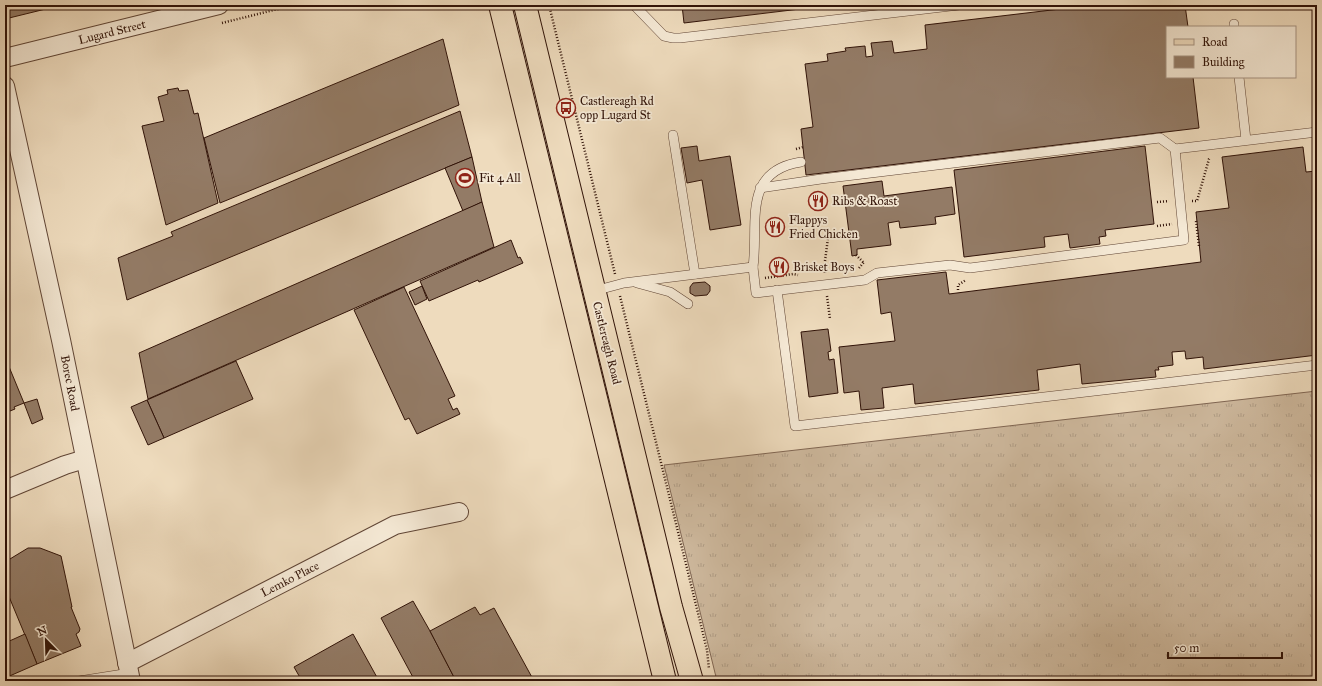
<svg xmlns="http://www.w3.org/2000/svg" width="1322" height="686" font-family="'IM FELL Great Primer',serif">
<defs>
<pattern id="grass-tufts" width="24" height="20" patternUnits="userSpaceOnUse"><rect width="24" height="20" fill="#ceb99e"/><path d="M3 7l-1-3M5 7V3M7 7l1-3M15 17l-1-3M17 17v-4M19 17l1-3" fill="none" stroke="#b19e87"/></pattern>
</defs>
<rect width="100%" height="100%" fill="#eedbbd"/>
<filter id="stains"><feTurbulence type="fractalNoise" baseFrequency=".005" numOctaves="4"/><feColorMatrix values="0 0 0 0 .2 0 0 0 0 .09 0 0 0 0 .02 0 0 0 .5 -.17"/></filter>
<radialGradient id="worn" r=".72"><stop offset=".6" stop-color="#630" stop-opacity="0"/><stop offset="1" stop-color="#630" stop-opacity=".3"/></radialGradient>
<path fill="url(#grass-tufts)" stroke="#806653" d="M1317,391V681H717L664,465Z"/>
<g fill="#937b66" stroke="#311308">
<path d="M5,5H62L5,19Z"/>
<path d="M682,5H833L684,23Z"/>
<path d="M1094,5H1185L1188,27H1167V77H1193L1199,128L806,175L801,129L813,127L805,64L828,61L827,54L846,51L845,48L865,46L866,57L873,56L871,43L892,41L894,53L927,49L925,25Z"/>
<path d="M443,39L459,105L220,203L204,138Z"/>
<path d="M178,88L179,91L188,90L194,114L198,113L218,203L166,225L142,126L164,121L158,97L168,94L167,90Z"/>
<path d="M460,111L472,157L127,300L118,258L173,236L171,232Z"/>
<path d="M697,146L699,161L730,156L741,225L710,230L702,180L687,183L681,148Z"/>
<path d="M1145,146L1154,224L1105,230L1106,236L1099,237L1100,244L1070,248L1068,234L1044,237L1045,247L964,257L954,170Z"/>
<path d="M1303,147L1306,172L1317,171V355L1204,369L1203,357L1186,359L1185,351L1172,352L1173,365L1158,367L1159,370H1155L1156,377L1082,384L1080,364L1037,370L1039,390L915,404L913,384L882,388L884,408L861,410L859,391L844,393L839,347L895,341L891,312L881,314L877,280L946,272L949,294L1201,262L1196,212L1229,208L1222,157Z"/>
<path d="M472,157L482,202L463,211L445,168Z"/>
<path d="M882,181L884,196L952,187L955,214L935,217L936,224L900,228L899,221L888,223L891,245L857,249V255L852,256L843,186Z"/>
<path d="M482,202L494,247L148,399L139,353Z"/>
<path d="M511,240L518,258L520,257L523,263L479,282L478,280L429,301L420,281Z"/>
<path d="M705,282L710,286V291L707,295L695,296L690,293V287L693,283Z"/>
<path d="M422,286L427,299L415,305L409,292Z"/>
<path d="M404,287L455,396L448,399L453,410L457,408L460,414L417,434L409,418L405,420L354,310Z"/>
<path d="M828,329L831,351L828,352L829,360L834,359L838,393L809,397L801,332Z"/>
<path d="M5,357L24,403L14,407L15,409L5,413Z"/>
<path d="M236,361L253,399L164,438L147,400Z"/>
<path d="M37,399L43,419L32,424L24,403Z"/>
<path d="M147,400L164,438L148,445L131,407Z"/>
<path d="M28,548H40L61,556L72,607H71L80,629L79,632L76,634L81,646L37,664L5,587V562Z"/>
<path d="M413,601L430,631L456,681H415L381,618Z"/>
<path d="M475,607L480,615L494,608L534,681H456L430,631Z"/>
<path d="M25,634L37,664L5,678V643Z"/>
<path d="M353,634L379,681H302L294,667Z"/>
</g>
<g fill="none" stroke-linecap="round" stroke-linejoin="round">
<defs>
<g id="service">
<path d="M634,5L664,36L673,38H680L959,5"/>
<path d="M1234,24V27"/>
<path d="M1239,77L1246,140"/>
<path d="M673,135L695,274"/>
<path d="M760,188L821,179L1160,138L1175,149L1317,132"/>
<path d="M753,267L756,293L865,280L877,273L950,265L970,268L1184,240L1175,149"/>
<path d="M637,283L670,292L688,304"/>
<path d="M777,290L795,426L1317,365"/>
<path d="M594,291L624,283L753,267C759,224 741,171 801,162"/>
<path d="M79,681L130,673"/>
</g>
<g id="minor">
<path d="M5,58L219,5"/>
<path d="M5,86L61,340L131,681"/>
<path d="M5,490L65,465L85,459"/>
<path d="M127,663L395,525L459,512"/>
</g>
<g id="primary">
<path d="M500,5L665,681"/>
<path d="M525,5L661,565L671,607L692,681"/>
</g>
</defs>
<use href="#service" stroke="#604535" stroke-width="10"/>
<use href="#minor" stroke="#604535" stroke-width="20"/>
<use href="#primary" stroke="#311308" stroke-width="24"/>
<g stroke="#311308" stroke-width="2.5" stroke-dasharray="1 2" stroke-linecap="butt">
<path d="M549,5L615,274"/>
<path d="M222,23L294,5"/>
<path d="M796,149L803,147"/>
<path d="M1192,201H1197L1209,159L1210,158"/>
<path d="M1157,202L1169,201"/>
<path d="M1196,221L1199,246"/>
<path d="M1157,226L1172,224"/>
<path d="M856,255L864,263"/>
<path d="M859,268L864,262"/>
<path d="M825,273V261L828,238"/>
<path d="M765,278L793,274L798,275"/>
<path d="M958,290V285L966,280"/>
<path d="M620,296L699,617L707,650L709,669"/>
<path d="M827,296L830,319"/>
</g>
<use href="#service" stroke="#f4e8d4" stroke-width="9"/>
<use href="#minor" stroke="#f4e8d4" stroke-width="18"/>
<use href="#primary" stroke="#eedbbd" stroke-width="22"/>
</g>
<defs>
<symbol id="bus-ring" viewBox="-11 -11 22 22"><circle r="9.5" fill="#f4e8d4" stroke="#8f2418" stroke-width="1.5"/><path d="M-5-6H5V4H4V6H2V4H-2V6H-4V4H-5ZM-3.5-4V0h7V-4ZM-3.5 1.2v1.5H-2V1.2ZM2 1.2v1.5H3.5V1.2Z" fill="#8f2418"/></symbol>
<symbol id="stadium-ring" viewBox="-11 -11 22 22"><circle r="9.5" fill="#f4e8d4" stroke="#8f2418" stroke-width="1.5"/><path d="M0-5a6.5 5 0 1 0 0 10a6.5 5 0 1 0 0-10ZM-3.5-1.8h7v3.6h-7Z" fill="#8f2418"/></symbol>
<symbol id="restaurant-ring" viewBox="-11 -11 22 22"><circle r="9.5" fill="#f4e8d4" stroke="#8f2418" stroke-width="1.5"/><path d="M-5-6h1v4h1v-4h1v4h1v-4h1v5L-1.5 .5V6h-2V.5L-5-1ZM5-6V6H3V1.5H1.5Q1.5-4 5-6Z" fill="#8f2418"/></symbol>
</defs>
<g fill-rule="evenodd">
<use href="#bus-ring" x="555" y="97" width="22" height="22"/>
<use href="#stadium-ring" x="454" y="167" width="22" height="22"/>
<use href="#restaurant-ring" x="807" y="190" width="22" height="22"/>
<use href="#restaurant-ring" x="764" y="216" width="22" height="22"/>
<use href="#restaurant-ring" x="768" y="256" width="22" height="22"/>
</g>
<g text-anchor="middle" stroke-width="3.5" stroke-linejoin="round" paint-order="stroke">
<g font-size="12" fill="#311308" stroke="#f4e8d4">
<text transform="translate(112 32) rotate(-14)" y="4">Lugard Street</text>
<text transform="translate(607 343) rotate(76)" y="4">Castlereagh Road</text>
<text transform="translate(70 383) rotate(79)" y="4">Borec Road</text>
<text transform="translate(290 579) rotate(-27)" y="4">Lemko Place</text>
</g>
<g font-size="12" fill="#311308" stroke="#f4e8d4" text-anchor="start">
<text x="580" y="105">Castlereagh Rd<tspan x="580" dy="14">opp Lugard St</tspan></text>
<text x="479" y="182">Fit 4 All</text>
<text x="832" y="205">Ribs &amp; Roast</text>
<text x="789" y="224">Flappys<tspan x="789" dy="14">Fried Chicken</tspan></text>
<text x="793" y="271">Brisket Boys</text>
</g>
</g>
<rect width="1322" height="686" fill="none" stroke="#eedbbd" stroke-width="20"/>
<rect x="6" y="6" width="1310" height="674" fill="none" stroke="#311308" stroke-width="2"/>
<rect x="10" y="10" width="1302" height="666" fill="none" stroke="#311308"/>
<rect x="1166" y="26" width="130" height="52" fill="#f4e8d4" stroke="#a69382"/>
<rect x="1174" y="39" width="20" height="6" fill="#eedbbd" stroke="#a69382"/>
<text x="1202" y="46" font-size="12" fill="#311308">Road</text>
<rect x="1174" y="56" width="20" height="12" fill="#937b66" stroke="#a69382"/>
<text x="1202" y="66" font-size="12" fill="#311308">Building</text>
<g transform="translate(46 640) rotate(337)" stroke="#f4e8d4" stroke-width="3" paint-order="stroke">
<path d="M0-3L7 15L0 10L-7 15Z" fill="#311308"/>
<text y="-6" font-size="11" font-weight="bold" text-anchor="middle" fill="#311308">N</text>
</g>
<path d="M1168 652v6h114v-6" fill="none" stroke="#311308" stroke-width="2"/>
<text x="1174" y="652" font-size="12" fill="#311308" stroke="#f4e8d4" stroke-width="3" paint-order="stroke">50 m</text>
<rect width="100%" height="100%" filter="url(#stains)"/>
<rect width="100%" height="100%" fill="url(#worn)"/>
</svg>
